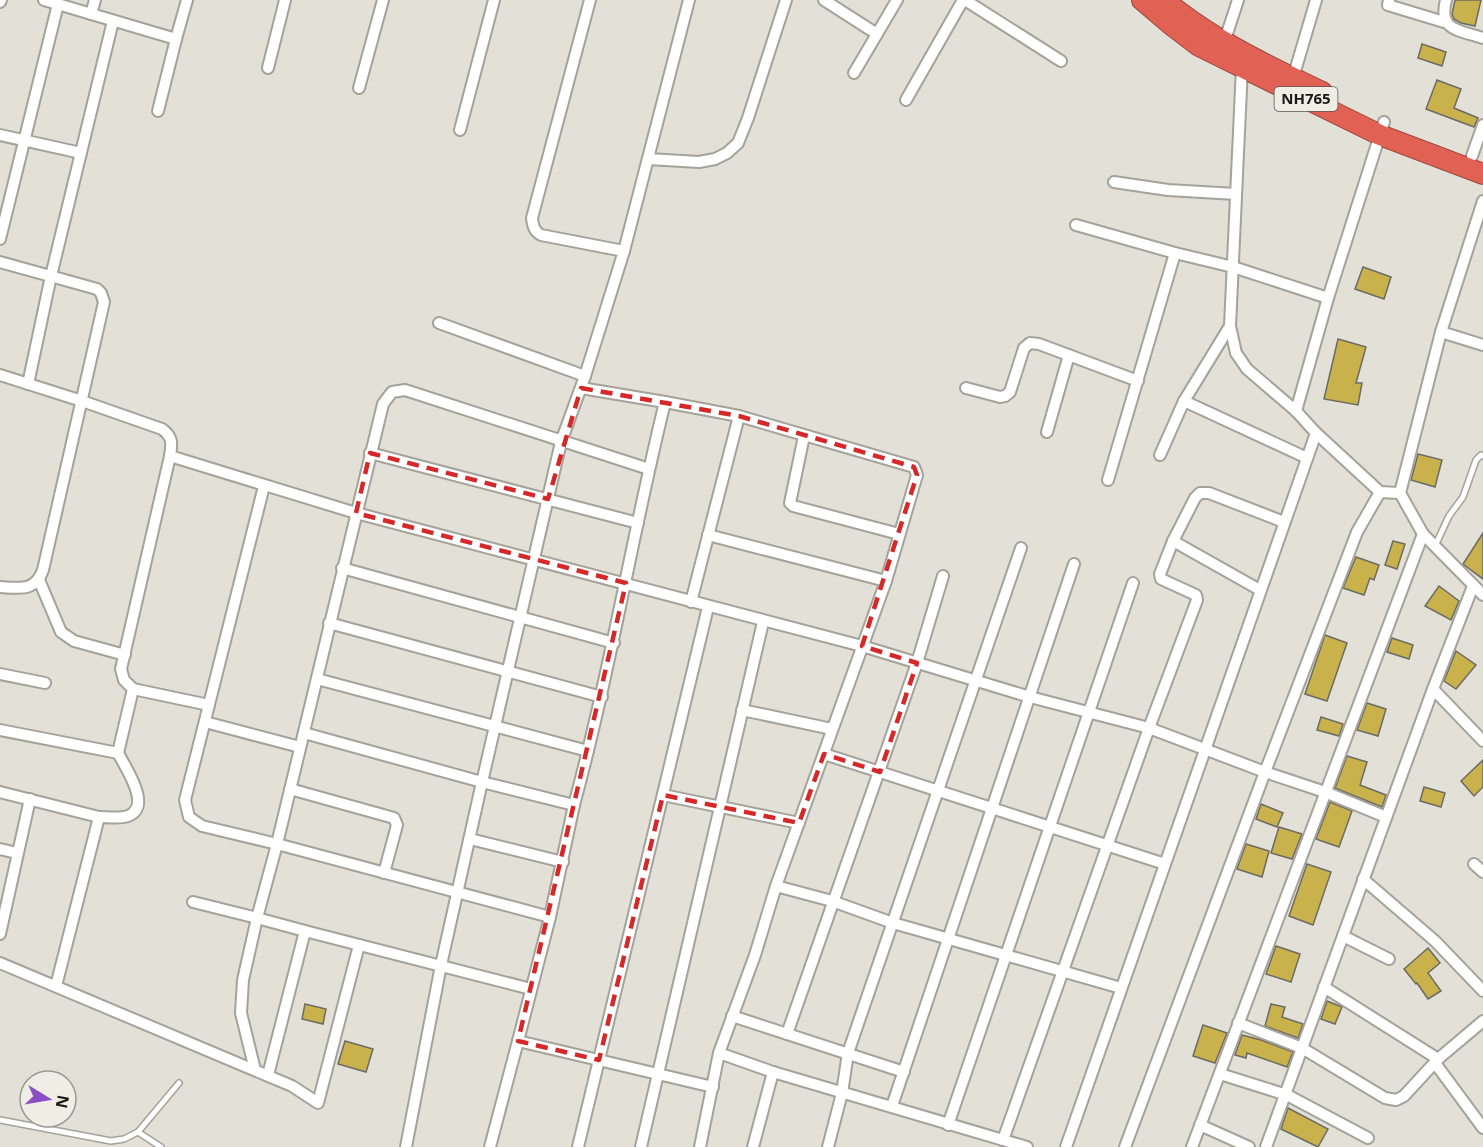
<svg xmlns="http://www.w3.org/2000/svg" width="1483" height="1147" font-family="'Noto Sans',sans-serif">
<rect width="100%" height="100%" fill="#e2e0d7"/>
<g fill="#c9b24c" stroke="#6c6b63" stroke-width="1.5">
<path d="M1455,0H1481L1475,26L1461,23L1454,19L1452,14Z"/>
<path d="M1422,44L1446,52L1442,66L1418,58Z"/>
<path d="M1437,80L1461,89L1454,108L1478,118L1474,127L1426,109Z"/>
<path d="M1363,267L1391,277L1384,299L1355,289Z"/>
<path d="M1338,339L1366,347L1356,383H1362L1358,405L1324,399Z"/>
<path d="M1418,454L1442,460L1435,487L1411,480Z"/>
<path d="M1483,533V579L1463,564Z"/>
<path d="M1393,541L1405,544L1397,569L1385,565Z"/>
<path d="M1356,557L1379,565L1374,580L1370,578L1364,595L1343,588Z"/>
<path d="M1439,586L1459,601L1451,620L1425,606Z"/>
<path d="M1325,635L1347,643L1327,701L1305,694Z"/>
<path d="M1392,638L1413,645L1409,659L1387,652Z"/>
<path d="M1456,651L1476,665L1456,689L1444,681Z"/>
<path d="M1367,703L1386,709L1378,736L1357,730Z"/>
<path d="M1321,717L1343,724L1339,736L1317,730Z"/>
<path d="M1347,756L1367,762L1360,785L1386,795L1382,807L1335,788Z"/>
<path d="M1483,760V787L1474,796L1461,781Z"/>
<path d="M1424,787L1445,793L1441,807L1420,801Z"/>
<path d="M1330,802L1352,811L1339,847L1316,839Z"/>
<path d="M1261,804L1283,813L1277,827L1256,819Z"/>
<path d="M1279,827L1302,834L1292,859L1271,853Z"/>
<path d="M1246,844L1269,851L1262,877L1237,869Z"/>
<path d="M1307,864L1331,872L1313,925L1289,916Z"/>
<path d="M1276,946L1300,954L1291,982L1266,974Z"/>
<path d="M1428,948L1440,963L1428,973L1441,991L1428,999L1417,983L1416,984L1404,969Z"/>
<path d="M1327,1001L1342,1007L1335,1024L1321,1019Z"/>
<path d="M305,1004L326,1009L323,1024L302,1019Z"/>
<path d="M1271,1004L1285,1007L1282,1017L1303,1024L1298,1038L1265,1026Z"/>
<path d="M1203,1025L1227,1033L1215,1063L1193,1056Z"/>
<path d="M1242,1035L1261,1040L1293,1052L1287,1067L1247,1053L1246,1058L1235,1055Z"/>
<path d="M345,1041L373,1049L366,1072L338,1064Z"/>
<path d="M1288,1108L1328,1129L1318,1147L1281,1129Z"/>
</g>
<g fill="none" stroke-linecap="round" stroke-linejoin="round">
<defs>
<g id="lane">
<path d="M1435,546L1449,516L1463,497L1476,460L1481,455L1483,456"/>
<path d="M0,1120L111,1141L124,1139L138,1132L179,1083"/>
<path d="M138,1132L161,1147"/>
</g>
<g id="street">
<path d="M44,0L176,39L187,0"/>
<path d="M590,0L532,218C533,226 534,231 541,235L624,251"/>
<path d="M824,0L877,34"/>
<path d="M965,0L1061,61"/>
<path d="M1389,0L1388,5L1444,22"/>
<path d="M1446,0C1438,31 1459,30 1483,38"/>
<path d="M0,2L1,0"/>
<path d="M91,14L95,0"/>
<path d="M1224,43L1238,0"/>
<path d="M1242,67L1230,326L1236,353L1247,369L1296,411L1316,433L1380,492L1400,493L1423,534L1483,595"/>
<path d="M268,68L285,0"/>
<path d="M854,73L897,0"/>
<path d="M1293,78L1316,0"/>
<path d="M359,88L383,0"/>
<path d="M906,100L963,0"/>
<path d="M158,111L176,39"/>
<path d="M460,130L494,0"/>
<path d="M0,135L81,153"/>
<path d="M1472,156L1483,125"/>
<path d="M648,159L699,162L715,159L727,153L738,143L748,118L786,0"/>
<path d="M1114,182L1168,190L1236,194"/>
<path d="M1076,225L1175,253L1233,267L1328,298"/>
<path d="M0,239L58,4"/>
<path d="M0,262L97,289L101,293L104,302L43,570C35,592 20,588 0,587"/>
<path d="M439,323L585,376"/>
<path d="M1441,332L1483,345"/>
<path d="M0,375L82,401L162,429C173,437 172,444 170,456L356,513L862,646L1030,697L1149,728L1265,772L1325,792L1386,817"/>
<path d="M28,384L51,276L113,21"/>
<path d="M966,388L1000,397L1005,396L1010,392L1024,348L1030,343L1039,344L1138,381"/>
<path d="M1184,401L1307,458"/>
<path d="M665,402L739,416L914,467L917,475L886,581"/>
<path d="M1296,411L1328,298L1384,122"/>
<path d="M1047,432L1069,355"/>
<path d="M804,436L790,503L793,506L899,534"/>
<path d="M370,453L638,523"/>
<path d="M1160,455L1184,401L1230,326"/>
<path d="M1108,480L1175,253"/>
<path d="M264,486L185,800L189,817L202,826L277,844L550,917"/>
<path d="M1400,493L1441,332L1483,201"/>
<path d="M1173,541L1260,590"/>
<path d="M342,568L614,643"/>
<path d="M39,580L61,632L74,641L125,655"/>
<path d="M691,602L739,416"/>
<path d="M329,623L602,697"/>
<path d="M0,674L45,683"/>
<path d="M317,679L588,751"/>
<path d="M133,689L209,705"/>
<path d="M1433,689L1483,741"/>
<path d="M742,710L832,729"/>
<path d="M205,722L300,747"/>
<path d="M0,730L118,753C125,767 153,807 128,816C120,819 108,817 99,817L56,986"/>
<path d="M304,733L482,782L574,805C610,672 632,536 665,402L581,388"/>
<path d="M118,753L133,689L124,680L121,669L170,456"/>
<path d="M824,754L1165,864"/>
<path d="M290,789L394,818L397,825L384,873"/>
<path d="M0,792L99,817"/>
<path d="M663,795L799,823"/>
<path d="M574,805L550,917L518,1041L713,1087"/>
<path d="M470,839L563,862"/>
<path d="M0,849L17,853"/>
<path d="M1474,864L1483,872"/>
<path d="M1363,879L1435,941L1483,991"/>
<path d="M776,886L832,901L893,923L1121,988"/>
<path d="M193,902L257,918L243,980L241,1013L255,1070"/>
<path d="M305,931L257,918L277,844L383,404L392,392L405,390L649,469"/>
<path d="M0,934L30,799"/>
<path d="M1343,936L1389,959"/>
<path d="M0,963L292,1086L318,1103L359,945"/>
<path d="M1324,987L1438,1059"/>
<path d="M732,1016L904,1072"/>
<path d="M1238,1023L1302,1048L1385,1098L1396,1100L1404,1096L1438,1059L1483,1021"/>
<path d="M787,1034L917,663L943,576"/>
<path d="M719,1053L773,1072"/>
<path d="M1435,1063L1483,1128"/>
<path d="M1220,1074L1287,1095L1368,1138"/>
<path d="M268,1075L305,931L531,989"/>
<path d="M892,1106L1074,564"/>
<path d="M948,1125L1133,583"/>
<path d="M1200,1125L1249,1147"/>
<path d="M1003,1140L1149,728L1197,600L1196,595L1161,579L1160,574L1173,541L1195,498L1200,493H1209L1284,522"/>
<path d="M406,1147L441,965L482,782L561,442L585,376L624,251L689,0"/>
<path d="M490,1147L518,1041"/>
<path d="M578,1147L708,607"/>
<path d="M641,1147L763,622"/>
<path d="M700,1147L719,1053L755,955L776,886L886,581L708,535"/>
<path d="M753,1147L773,1072L1027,1147"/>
<path d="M828,1147L842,1093L848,1053L1021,548"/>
<path d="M1066,1147L1316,433"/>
<path d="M1125,1147L1265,772L1357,532L1380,492"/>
<path d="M1192,1147L1423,534"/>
<path d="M1266,1147L1433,689L1473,586"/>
</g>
<g id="highway">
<path d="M1142,0L1169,23L1199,46L1380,135L1483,174"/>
<path d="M1164,0C1212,40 1266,65 1322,92"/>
</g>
</defs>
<use href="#lane" stroke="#a4a299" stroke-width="8"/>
<use href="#street" stroke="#a4a299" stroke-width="14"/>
<use href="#highway" stroke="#9b473e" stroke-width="22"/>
<use href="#lane" stroke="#fff" stroke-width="5"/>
<use href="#street" stroke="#fff" stroke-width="10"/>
<use href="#highway" stroke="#e16154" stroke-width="20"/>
</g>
<path fill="none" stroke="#d62828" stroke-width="4.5" stroke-dasharray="12 8" stroke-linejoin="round" d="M581,388L739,416L914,467L917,475L862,646L917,663L880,772L824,754L799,823L663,795L599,1060L518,1041L626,583L356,513L370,453L548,499Z"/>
<g text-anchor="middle" stroke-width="6" stroke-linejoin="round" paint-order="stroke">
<rect fill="#efede4" stroke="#595853" stroke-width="1.5" x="1274.5" y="87" width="63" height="24" rx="4.5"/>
<g font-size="15" font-weight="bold" fill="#191815">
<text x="1306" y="104">NH765</text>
</g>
</g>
<g transform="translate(48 1099) rotate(101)"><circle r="28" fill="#efede4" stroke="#999891" stroke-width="1.5"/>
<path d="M0-4.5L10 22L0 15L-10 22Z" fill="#8b4ec4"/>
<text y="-9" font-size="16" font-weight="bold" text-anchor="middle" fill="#191815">N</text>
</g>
</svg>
